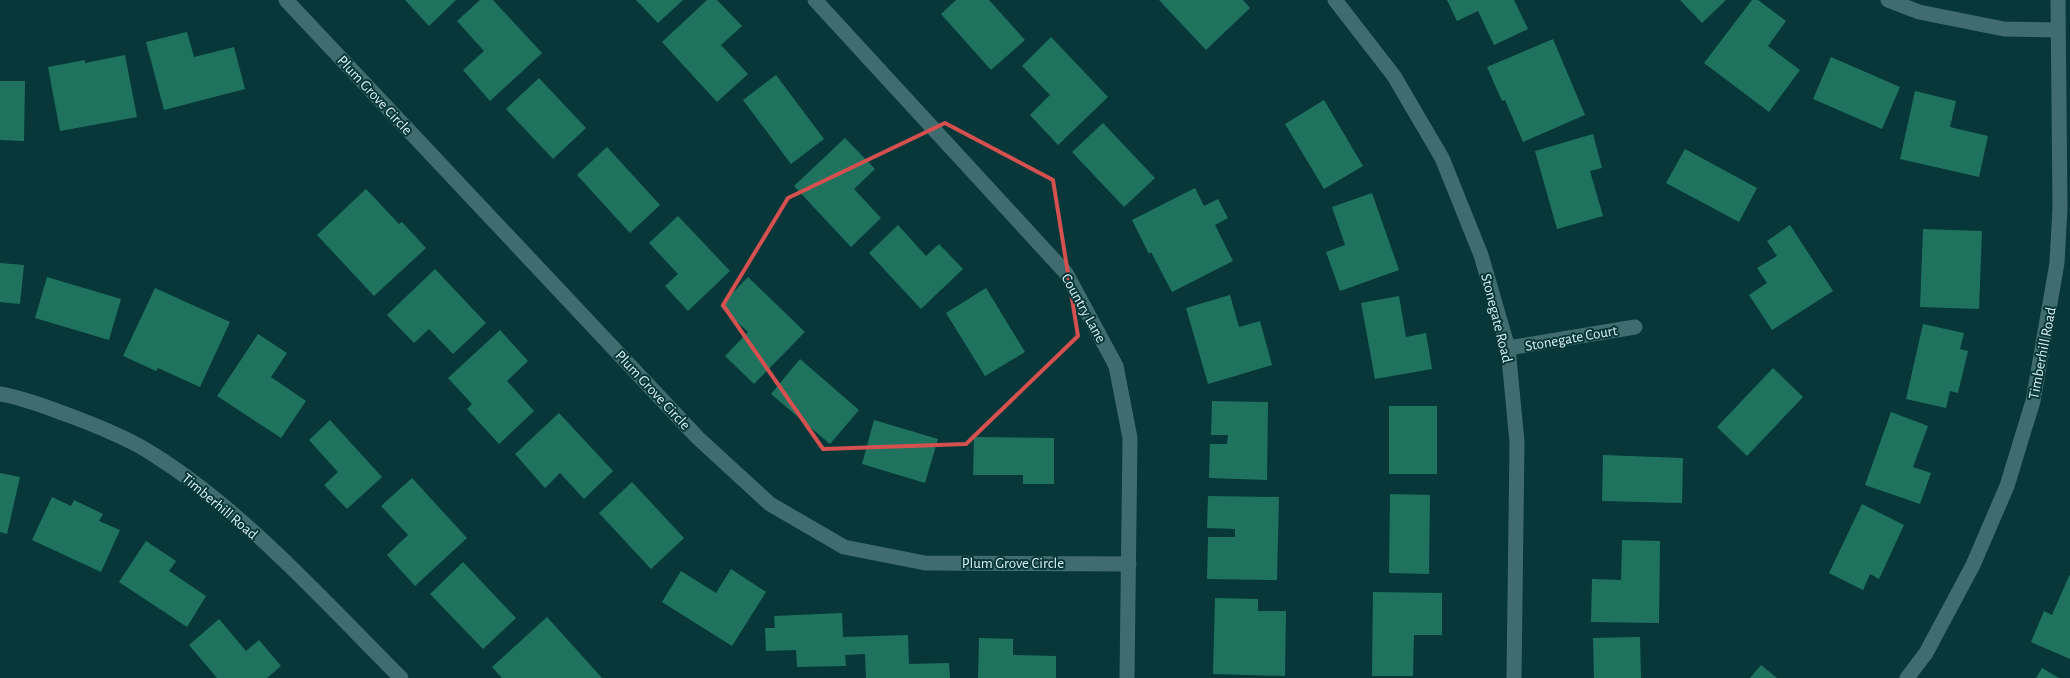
<svg xmlns="http://www.w3.org/2000/svg" width="2070" height="678" font-family="'Alegreya Sans',sans-serif">
	<rect width="100%" height="100%" fill="#073739"/>
	<g fill="#1f735e">
		<path d="M405 0H456L429 26Z"/>
		<path d="M480 0H493L542 53 490 101 463 70 484 51 457 21Z"/>
		<path d="M636 0H683L658 23Z"/>
		<path d="M707 0H717L742 26 721 45 748 74 717 102 662 42Z"/>
		<path d="M956 0H989L1025 40 991 70 941 14Z"/>
		<path d="M1159 0H1243L1250 8 1206 50Z"/>
		<path d="M1447 0H1514L1528 29 1494 45 1478 11 1457 21Z"/>
		<path d="M1680 0H1726L1702 23Z"/>
		<path d="M1752 0H1758L1786 21 1768 46 1800 70 1769 112 1704 63Z"/>
		<path d="M187 32 194 57 234 47 245 89 164 110 146 42Z"/>
		<path d="M1051 37 1108 97 1058 145 1030 115 1050 95 1022 66Z"/>
		<path d="M1553 39 1585 115 1523 142 1505 100 1502 101 1487 67Z"/>
		<path d="M125 55 137 117 60 131 48 67 85 60V63Z"/>
		<path d="M1831 57 1900 87 1882 129 1813 99Z"/>
		<path d="M776 75 824 139 791 164 743 100Z"/>
		<path d="M539 78 586 128 553 159 506 109Z"/>
		<path d="M0 81H25L24 141 0 140Z"/>
		<path d="M1915 91 1956 101 1950 127 1988 136 1979 177 1900 159Z"/>
		<path d="M1324 100 1363 166 1324 189 1285 124Z"/>
		<path d="M1103 123 1155 178 1124 207 1072 152Z"/>
		<path d="M1593 134 1602 168 1590 171 1603 216 1557 229 1535 151Z"/>
		<path d="M845 138 875 169 854 189 881 218 851 247 794 186Z"/>
		<path d="M607 147 660 205 630 233 577 175Z"/>
		<path d="M1685 149 1757 188 1739 222 1666 183Z"/>
		<path d="M1195 188 1204 206 1218 199 1228 218 1215 225 1233 261 1172 292 1151 252 1149 254 1132 220Z"/>
		<path d="M366 189 399 224 402 222 426 248 374 296 317 235Z"/>
		<path d="M1372 193 1399 270 1340 291 1326 252 1345 245 1332 207Z"/>
		<path d="M678 216 730 271 688 311 665 286 678 274 649 243Z"/>
		<path d="M898 225 926 256 939 244 963 269 921 309 869 253Z"/>
		<path d="M1790 225 1833 291 1772 330 1749 295 1767 283 1757 268 1777 256 1767 241Z"/>
		<path d="M1923 229 1982 231 1979 309 1920 307Z"/>
		<path d="M0 263 24 265 20 304 0 302Z"/>
		<path d="M435 269 486 323 453 354 429 329 414 343 387 315Z"/>
		<path d="M47 277 121 299 109 340 35 318Z"/>
		<path d="M748 277 805 332 754 384 725 356 748 332 720 306Z"/>
		<path d="M155 288 230 322 200 387 158 368 156 371 123 356Z"/>
		<path d="M986 288 1025 352 985 376 946 313Z"/>
		<path d="M1230 295 1239 327 1260 321 1272 365 1208 384 1186 308Z"/>
		<path d="M1399 296 1406 337 1426 333 1432 369 1375 379 1361 303Z"/>
		<path d="M1923 324 1964 333 1960 349 1968 351 1958 393 1950 391 1946 408 1906 399Z"/>
		<path d="M500 330 528 361 507 381 534 411 499 444 467 409 472 404 448 378Z"/>
		<path d="M258 334 287 353 271 377 306 401 281 438 217 396Z"/>
		<path d="M800 359 859 410 830 444 771 394Z"/>
		<path d="M1773 368 1803 397 1747 456 1717 427Z"/>
		<path d="M1212 401 1268 402 1267 480 1209 478 1210 444H1227L1228 435H1211Z"/>
		<rect x="1389" y="406" width="48" height="68"/>
		<path d="M1891 412 1928 426 1913 467 1931 473 1920 504 1865 485Z"/>
		<path d="M559 413 613 471 584 499 560 473 545 488 515 454Z"/>
		<path d="M330 420 382 477 347 509 324 485 338 472 309 440Z"/>
		<path d="M874 420 938 439 925 483 862 464Z"/>
		<path d="M974 437 1054 438V484H1023V475H973Z"/>
		<path d="M1603 455 1683 458 1682 503 1602 501Z"/>
		<path d="M0 473 20 477 7 534 0 532Z"/>
		<path d="M412 478 467 538 415 586 387 555 408 535 381 506Z"/>
		<path d="M632 482 684 538 651 569 599 513Z"/>
		<path d="M1390 494 1430 495 1429 574 1389 573Z"/>
		<path d="M1208 496 1279 497 1277 580 1207 579 1208 537H1235V529L1207 528Z"/>
		<path d="M52 497 71 506 74 500 103 514 99 521 120 530 101 572 32 540Z"/>
		<path d="M1862 504 1904 525 1879 579 1870 574 1863 590 1829 573Z"/>
		<path d="M1622 540 1660 541 1659 623 1591 622 1592 579 1621 580Z"/>
		<path d="M146 541 176 561 169 571 206 596 187 627 119 582Z"/>
		<path d="M463 562 516 618 483 649 430 594Z"/>
		<path d="M731 569 766 592 732 646 662 602 681 571 716 593Z"/>
		<path d="M2070 574V659L2031 642 2044 611 2052 615Z"/>
		<path d="M1373 592 1442 593V635H1414L1413 676H1372Z"/>
		<path d="M1215 598 1258 599V611H1286L1285 676 1213 674Z"/>
		<path d="M842 613 843 637 908 635 909 664 949 663 950 678H866L865 654 845 655 846 666 797 667 796 650 766 651 765 628H775L774 616Z"/>
		<path d="M547 617 602 678H502L492 667Z"/>
		<path d="M219 619 246 651 259 640 281 666 267 678H217L189 645Z"/>
		<path d="M1640 637 1641 678H1594L1593 638Z"/>
		<path d="M979 638 1013 639V655L1056 656V678H978Z"/>
		<path d="M1761 665 1777 678H1750Z"/>
		<path d="M2042 668 2059 678H2036Z"/>
	</g>
	<g fill="none" stroke-linecap="round" stroke-linejoin="round">
		<g stroke="#416c6f" stroke-width="15">
			<path d="M286 0 698 438 770 504 844 547 925 563 1129 564"/>
			<path d="M815 0 1066 273 1116 366 1130 438 1127 678"/>
			<path d="M1335 0 1394 76 1442 158 1481 255 1508 348 1517 442 1514 678"/>
			<path d="M1888 0 1919 12 2004 29 2057 30"/>
			<path d="M1508 348 1635 327"/>
			<path d="M0 394C24 398 46 407 68 415 94 425 128 438 151 453 243 510 324 601 401 678"/>
			<path d="M1907 678 1926 653 1973 565 2007 486 2033 401 2057 263 2060 208 2058 0"/>
		</g>
	</g>
	<path fill="none" stroke="#d65050" stroke-width="4" stroke-linejoin="round" d="M945 123 1053 180 1078 336 966 444 823 449 723 305 788 198Z"/>
	<g text-anchor="middle" stroke-width="4" stroke-linejoin="round" paint-order="stroke">
		<g font-size="15" fill="#d8eff0" stroke="#073739">
			<text transform="translate(375 95) rotate(47)" y="5">Plum Grove Circle</text>
			<text transform="translate(1084 308) rotate(61)" y="5">Country Lane</text>
			<text transform="translate(1497 318) rotate(76)" y="5">Stonegate Road</text>
			<text transform="translate(1571 338) rotate(-10)" y="5">Stonegate Court</text>
			<text transform="translate(2042 353) rotate(-79)" y="5">Timberhill Road</text>
			<text transform="translate(653 390) rotate(47)" y="5">Plum Grove Circle</text>
			<text transform="translate(220 506) rotate(40)" y="5">Timberhill Road</text>
			<text x="1013" y="568">Plum Grove Circle</text>
		</g>
	</g>
</svg>
